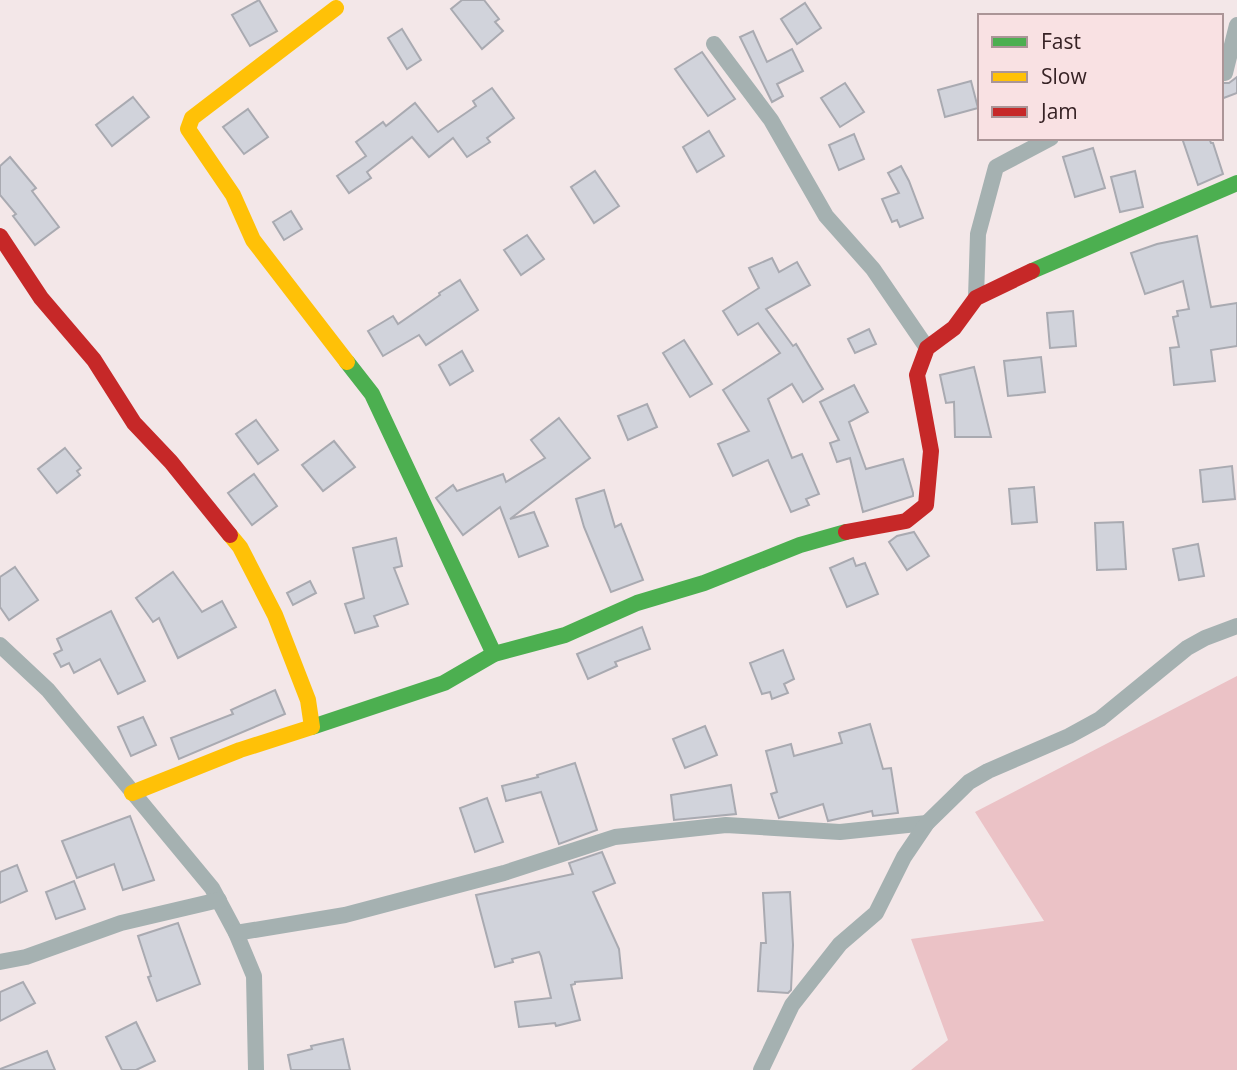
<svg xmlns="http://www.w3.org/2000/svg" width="1237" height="1070" font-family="'Open Sans',sans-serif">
	<rect width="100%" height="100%" fill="#f3e7e8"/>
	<path fill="#ebc2c6" d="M1237 676V1070H911L948 1040 911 939 1044 921 975 812Z"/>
	<g fill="#d1d3db" stroke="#a9aab1" stroke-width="2">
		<path d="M259 0 277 31 250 46 232 15Z"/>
		<path d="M462 0H484L499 19 495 22 503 31 482 49 451 9Z"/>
		<path d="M805 3 821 28 797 44 781 19Z"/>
		<path d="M402 29 421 60 407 69 388 38Z"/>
		<path d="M753 31 767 62 792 49 803 71 777 84 783 96 772 102 740 37Z"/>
		<path d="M702 52 735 99 708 116 675 69Z"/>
		<path d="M1237 77V93L1221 99V83H1229Z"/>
		<path d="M971 81 978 108 945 117 938 90Z"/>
		<path d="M845 83 864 112 840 127 821 98Z"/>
		<path d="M492 88 514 118 487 138 490 142 467 157 453 138 429 157 412 137 367 172 371 178 349 193 337 176 366 156 356 142 383 122 386 126 415 103 438 132 476 106 473 101Z"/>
		<path d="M133 97 149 117 112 146 96 125Z"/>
		<path d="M248 109 268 137 244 154 223 127Z"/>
		<path d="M709 131 724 156 697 172 683 147Z"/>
		<path d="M854 134 864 159 839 170 829 145Z"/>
		<path d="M1182 138H1209L1211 143H1213L1223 174 1198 185Z"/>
		<path d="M1093 148 1105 188 1075 197 1063 157Z"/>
		<path d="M10 157 36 188 32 191 59 227 35 245 13 216 16 214 0 195V166Z"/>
		<path d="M901 166 909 181 923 218 900 227 897 220 892 222 882 199 899 193 888 173Z"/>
		<path d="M595 171 619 206 594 223 571 187Z"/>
		<path d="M1135 171 1143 207 1120 212 1111 177Z"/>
		<path d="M291 211 302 229 284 240 273 222Z"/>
		<path d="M527 235 544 259 521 275 504 250Z"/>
		<path d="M1197 236 1211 307 1237 303V346L1211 350 1215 381 1174 385 1170 348 1179 347 1173 317 1178 316 1177 311 1189 309 1183 281 1145 294 1131 253 1157 244Z"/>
		<path d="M772 258 779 272 797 262 810 285 766 309 793 346 796 344 823 389 803 402 792 384 768 399 792 458 802 454 819 494 806 499 809 505 791 512 768 460 733 476 718 444 749 431 723 390 780 353 758 323 738 335 723 311 759 288 749 268Z"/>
		<path d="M460 280 478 310 426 345 419 335 383 356 368 331 393 316 398 324 440 295 439 293Z"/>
		<path d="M1073 311 1076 346 1050 348 1047 313Z"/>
		<path d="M869 329 876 344 855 353 848 339Z"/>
		<path d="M684 340 712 384 690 397 663 353Z"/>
		<path d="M462 351 473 371 450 385 439 365Z"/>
		<path d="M1041 357 1045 392 1008 396 1004 361Z"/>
		<path d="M974 367 991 437H955L954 402 946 403 940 375Z"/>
		<path d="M854 385 868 412 849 422 866 469 903 459 913 493V496L863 512 850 458 837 462 830 443 839 440 820 402Z"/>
		<path d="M647 404 657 427 628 440 618 416Z"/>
		<path d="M559 418 590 458 510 519 534 512 548 546 519 557 500 507 463 535 436 498 453 485 457 491 503 474 506 482 545 458 531 440Z"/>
		<path d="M256 420 278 450 258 464 236 434Z"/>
		<path d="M334 441 355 467 323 491 302 465Z"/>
		<path d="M65 448 81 468 77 471 80 475 57 493 38 469Z"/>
		<path d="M1232 466 1235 499 1203 502 1200 470Z"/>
		<path d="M254 474 277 506 252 525 228 493Z"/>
		<path d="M1034 487 1037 522 1012 524 1009 489Z"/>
		<path d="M604 490 615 527 621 524 643 580 611 592 584 527 576 499Z"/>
		<path d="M1123 522 1126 569 1097 570 1095 523Z"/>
		<path d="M914 532 929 556 907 570 889 542 897 536Z"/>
		<path d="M396 538 402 566 394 568 408 604 374 616 378 626 355 633 345 604 364 598 353 548Z"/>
		<path d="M1198 544 1204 576 1179 580 1173 549Z"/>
		<path d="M853 558 856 566 865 563 878 594 847 607 830 568Z"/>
		<path d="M15 567 38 600 9 620 0 607V577Z"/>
		<path d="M173 572 202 612 222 601 236 627 178 658 159 618 153 622 136 598Z"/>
		<path d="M310 581 316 593 293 605 287 593Z"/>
		<path d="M111 611 145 681 118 694 100 659 74 673 69 663 61 667 54 654 62 650 57 639Z"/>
		<path d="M642 627 650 649 615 662 617 666 588 679 577 654Z"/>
		<path d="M783 650 794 679 784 684 788 693 772 699 770 692 762 694 750 663Z"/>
		<path d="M275 690 285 714 179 759 171 738 233 714 231 710Z"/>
		<path d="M143 717 156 745 131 756 118 727Z"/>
		<path d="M870 724 883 769 891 768 898 813 873 816 872 811 828 821 823 804 779 818 771 794 777 792 766 751 791 744 794 756 842 743 839 733Z"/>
		<path d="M705 726 717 755 685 768 673 739Z"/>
		<path d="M575 763 597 830 559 844 541 792 506 801 502 786 538 777 537 775Z"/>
		<path d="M731 785 736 814 674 820 671 795Z"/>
		<path d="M487 798 503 842 475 852 460 808Z"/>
		<path d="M130 816 154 880 123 890 114 864 77 878 62 841Z"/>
		<path d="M602 852 615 883 593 892 619 949 622 978 575 982V984L571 985 580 1020 556 1026 555 1023 519 1027 515 1002 551 998 541 956 539 952 512 959 513 962 495 967 476 895 573 874 569 863Z"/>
		<path d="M17 865 27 891 0 903V872Z"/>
		<path d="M74 881 85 909 56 919 46 892Z"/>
		<path d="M790 892 793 945 791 990 788 993 758 991 761 943H766L763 893Z"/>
		<path d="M178 923 200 984 157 1001 148 977 151 976 138 936Z"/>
		<path d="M23 982 35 1003 0 1021V992Z"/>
		<path d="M136 1022 155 1061 136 1070H122L106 1037Z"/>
		<path d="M343 1039 350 1070H291L288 1055 312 1049 311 1046Z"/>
		<path d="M47 1051 55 1070H0V1069Z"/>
	</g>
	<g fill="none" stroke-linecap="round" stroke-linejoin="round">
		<g stroke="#a5b1b1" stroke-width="16">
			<path d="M714 44 771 120 826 216 873 269 927 348"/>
			<path d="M1225 73 1237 25"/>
			<path d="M976 298 978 234 996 167 1051 138"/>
			<path d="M0 645 48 690 212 888 236 933 254 976 256 1070"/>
			<path d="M236 933 345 915 504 873 615 837 726 825 840 832 927 823"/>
			<path d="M0 962 26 957 121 923 219 900"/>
			<path d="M761 1070 792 1005 840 944 876 913 904 857 927 823 969 782 988 771 1069 736 1100 719 1187 648 1205 638 1237 626"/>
		</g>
		<g stroke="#4caf50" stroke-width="16">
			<path d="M1032 271 1237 183"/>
			<path d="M347 362 372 394 494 654"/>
			<path d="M312 727 444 683 494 654 565 635 637 603 704 583 800 545 846 532"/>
		</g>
		<g stroke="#ffc107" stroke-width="16">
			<path d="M336 8 192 118 188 129 233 195 253 240 347 362"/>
			<path d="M132 793 240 750 312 727 308 700 275 615 240 547 230 535"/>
		</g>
		<g stroke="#c62828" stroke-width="16">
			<path d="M0 236 41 298 94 360 134 423 171 462 230 535"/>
			<path d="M846 532 906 521 926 505 931 451 917 375 927 348 954 328 976 298 1032 271"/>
		</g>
	</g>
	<rect x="978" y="14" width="245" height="126" fill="#f9e1e3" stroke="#ab9597" stroke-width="2"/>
	<rect x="992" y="37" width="35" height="10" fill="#4caf50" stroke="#ab9597" stroke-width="2"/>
	<text x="1041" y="49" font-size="21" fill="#372225">Fast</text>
	<rect x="992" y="72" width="35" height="10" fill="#ffc107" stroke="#ab9597" stroke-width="2"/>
	<text x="1041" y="84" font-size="21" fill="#372225">Slow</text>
	<rect x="992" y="107" width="35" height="10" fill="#c62828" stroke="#ab9597" stroke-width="2"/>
	<text x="1041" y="119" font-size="21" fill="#372225">Jam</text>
</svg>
